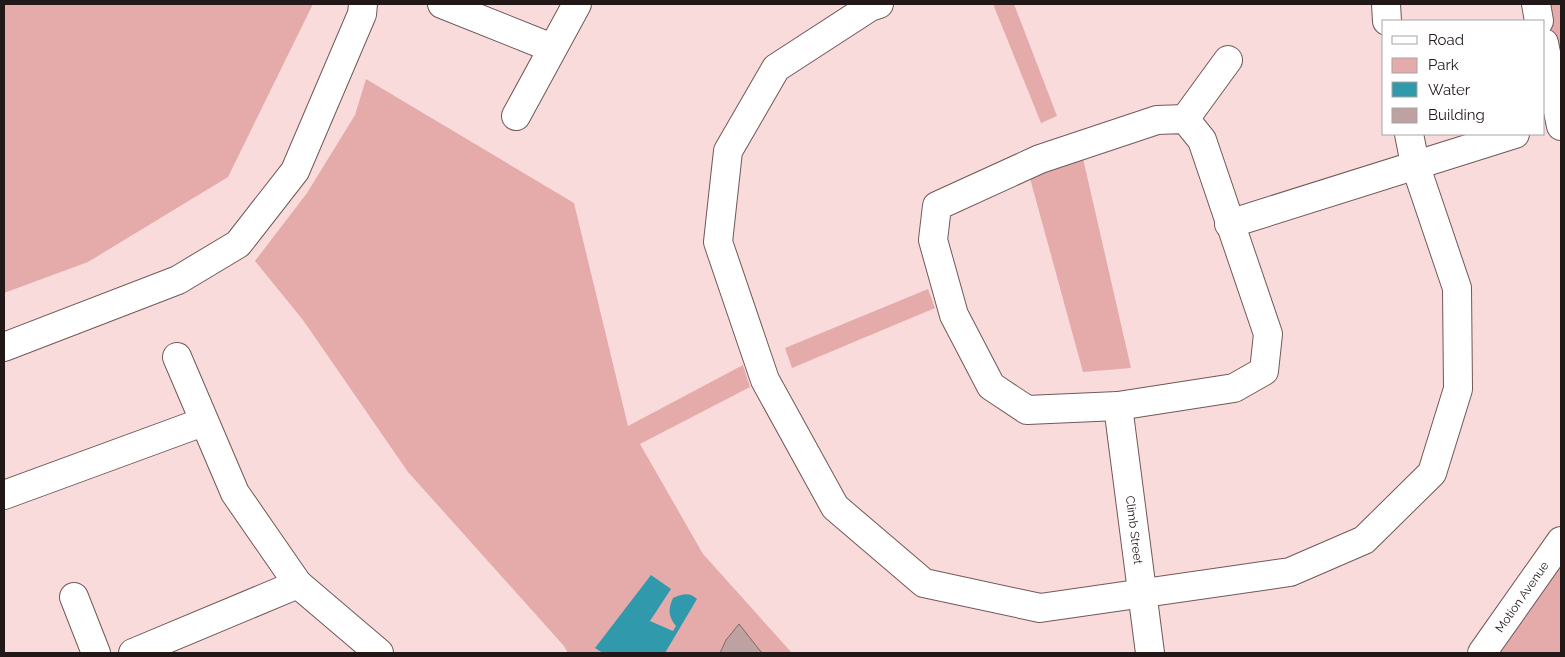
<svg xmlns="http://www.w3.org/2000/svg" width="1565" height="657" font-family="Raleway,sans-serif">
	<rect width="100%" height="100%" fill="#f9dbdb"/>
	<g fill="#e5abab">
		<path d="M4 4H313L228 177 88 262 4 293Z"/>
		<path d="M993 4H1014L1057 116 1041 123Z"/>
		<path d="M1542 4H1561V96Z"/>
		<path d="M366 79 574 203 628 426 743 365 750 387 640 444 703 554 792 653H568L564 646 408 472 303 320 255 261 307 193 355 115Z"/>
		<path d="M1082 154 1131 368 1083 372 1028 171Z"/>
		<path d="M928 289 935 308 792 368 785 348Z"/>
		<path d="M1561 537V653H1486Z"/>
	</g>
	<path fill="#309aac" d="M651 575 671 589 650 621 673 631 676 626C668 616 668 609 673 598 683 594 689 592 697 599L665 653H603L595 648Z"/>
	<path fill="#bea1a1" stroke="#826868" d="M739 624 754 643 762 653H720L726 640Z"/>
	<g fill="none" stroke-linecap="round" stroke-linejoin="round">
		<defs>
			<g id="minor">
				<path d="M442 4 552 48"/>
				<path d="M879 4 870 7 776 68 728 151 718 242 765 380 835 507 924 583 1040 608 1290 572 1364 540 1432 473 1458 389 1457 288 1415 164 1409 134"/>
				<path d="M1386 4 1387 21"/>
				<path d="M1536 4 1539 21"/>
				<path d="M1544 43 1561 126"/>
				<path d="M516 116 577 4"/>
				<path d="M1185 119 1202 140 1268 334 1264 371 1234 388 1118 406 1027 410 991 386 954 315 933 240 937 206 1040 159 1157 120Z"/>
				<path d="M1185 119 1228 60"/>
				<path d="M1229 224 1515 134"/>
				<path d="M4 347 178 280 238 244 295 171 362 14 363 4"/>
				<path d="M177 357 235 493 298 584 379 653"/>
				<path d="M1118 406 1150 653"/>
				<path d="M4 495 203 422"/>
				<path d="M74 597 96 653"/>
				<path d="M133 653 298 584"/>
				<path d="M1482 653 1561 541"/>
			</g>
		</defs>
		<use href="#minor" stroke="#725858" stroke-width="30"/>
		<use href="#minor" stroke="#fff" stroke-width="28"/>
	</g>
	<g text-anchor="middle" stroke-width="5" stroke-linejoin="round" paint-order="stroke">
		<g font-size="12" fill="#221818" stroke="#fff">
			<text transform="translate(1134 530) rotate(83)" y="4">Climb Street</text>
			<text transform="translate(1522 597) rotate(-55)" y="4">Motion Avenue</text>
		</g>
	</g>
	<rect width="1565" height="657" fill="none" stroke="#221818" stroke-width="10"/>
	<rect x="1382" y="20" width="162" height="115" fill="#ffffff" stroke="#a7a3a3"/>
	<rect x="1392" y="36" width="25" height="8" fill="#ffffff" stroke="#a7a3a3"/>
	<text x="1428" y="45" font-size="15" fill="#221818">Road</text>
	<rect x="1392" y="58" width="25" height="15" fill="#e5abab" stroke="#a7a3a3"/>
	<text x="1428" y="70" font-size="15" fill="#221818">Park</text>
	<rect x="1392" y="82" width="25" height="15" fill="#309aac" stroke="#a7a3a3"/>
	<text x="1428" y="95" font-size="15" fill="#221818">Water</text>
	<rect x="1392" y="108" width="25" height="15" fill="#bea1a1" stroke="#a7a3a3"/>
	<text x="1428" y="120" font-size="15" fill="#221818">Building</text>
</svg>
